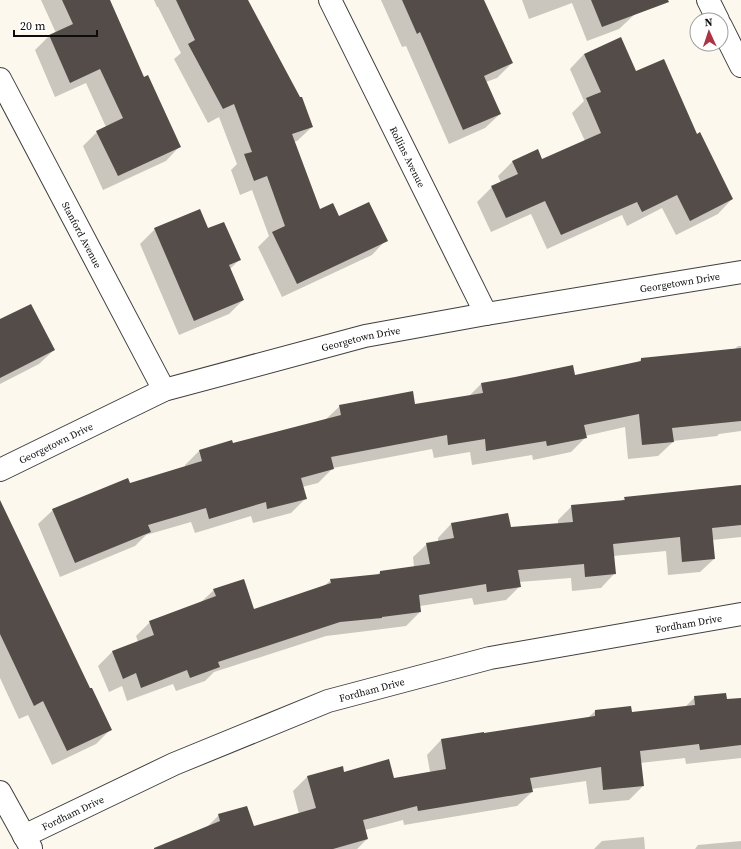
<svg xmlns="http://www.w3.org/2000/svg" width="741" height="849" font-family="'Source Serif 4',serif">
	<rect width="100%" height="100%" fill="#fdf8ed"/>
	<g fill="#0003">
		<path d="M41 0H109L143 78 180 146 166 161 103 190 83 146 97 132 106 127 86 83 55 97 35 50 49 36 56 33Z"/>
		<path d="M154 0H222L312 127 297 141 293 142 319 211 339 217 386 240 372 255 282 297 258 247 269 236 252 190 240 195 231 170 237 164 219 117 208 123 174 59 181 53 158 7H157Z"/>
		<path d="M381 0H465L512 63 497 78 486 82 500 114 485 128 449 144 406 46 402 47Z"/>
		<path d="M522 0H628L634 15 619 29 587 41 572 3 529 19Z"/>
		<path d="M584 54 636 73 697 135 732 199 718 214 676 235 662 208 627 226 622 215 547 249 531 214 491 232 477 202 492 187 501 183 498 176 512 162 542 160 585 141 572 113 584 101 570 69Z"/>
		<path d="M155 229 208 230 239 260 230 269 243 300 229 314 179 335 140 244Z"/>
		<path d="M0 320 54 350 39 364 0 384Z"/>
		<path d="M738 346H741V431L719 434 717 436 673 441V442L658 456 628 459 625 427 585 436 586 437 571 452 533 460 532 455 472 465 470 452 434 458 432 449 333 468 318 483 302 487 305 499 291 513 253 523 251 516 195 533 191 522 146 535 135 546 60 577 38 524 53 510 129 484 185 467V465L199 451 232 444 325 420 340 406 415 405 469 396 481 384 574 376 638 363 641 359 735 349Z"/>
		<path d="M741 485V537L712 540 714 559 700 572 668 575 666 551 613 556 614 574 601 588 572 591 571 578 519 582 520 586 506 600 474 605 472 598 420 606V612L406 626 367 631 326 636 214 672 205 681 176 691 173 684 127 701 122 686 109 692 98 666 112 652 138 642 136 636 150 622 200 603 214 590 253 610 323 587 331 580 377 575 380 572 414 567 413 557 427 544 438 542V538L451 524 510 528 558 524V520L572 506 621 502 625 498Z"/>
		<path d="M0 526 90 690 110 730 96 744 52 765 28 715 19 719 0 678Z"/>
		<path d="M695 697 726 701 741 699V758L686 764 685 758 640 763 643 786 629 800 589 804 586 781 531 789 532 792 517 806 404 825 403 820 365 830 367 839 357 849H154L206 828 219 815 253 827 299 814 293 791 307 777 344 773 394 779 430 772 427 755 441 740 483 733V735L588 718 595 711 631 713 684 708Z"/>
		<path d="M644 837 645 849H594L602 841Z"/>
		<path d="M741 841V849H695L698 845Z"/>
	</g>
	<g fill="#534c49">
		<path d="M62 0H110L144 77 148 75 181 147 118 176 96 131 123 118 100 69 70 83 49 35 73 24Z"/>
		<path d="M176 0H248L300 97H302L313 127 292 134 320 209 333 203 339 216 369 202 388 241 297 284 272 232 285 226 267 176 254 181 244 154 252 152 234 104 223 109 188 44 195 40Z"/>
		<path d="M402 0H484L513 63 484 76 501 114 463 130 420 32 417 34Z"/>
		<path d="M591 0H668L669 2 602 27Z"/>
		<path d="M621 37 636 71 664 59 697 134 700 132 733 199 690 221 677 195 642 212 637 202 561 235 545 201 506 218 491 186 518 174 512 161 538 149 542 159 601 133 586 98 601 92 584 54Z"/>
		<path d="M200 209 208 228 224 222 241 260 229 265 244 300 194 321 154 228Z"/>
		<path d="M31 304 55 350 0 378V319Z"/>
		<path d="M741 348V421L672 428 674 442 642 445 639 414 584 425 587 438 547 446 546 441 486 451 485 439 448 445 447 435 331 457 334 469 301 478 307 499 267 509 266 502 209 519 206 508 148 525 151 532 75 563 52 509 128 478 130 483 202 461 199 450 232 440 233 443 341 415 339 405 413 391 415 404 483 393 481 383 515 377 573 365 575 375 641 361V358Z"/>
		<path d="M741 485V525L712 528 715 559 682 562 680 537 613 544 616 574 585 577 584 564 518 570 521 587 487 592 486 584 419 595 421 612 382 617V618L340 622 218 662 220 667 190 678 187 670 141 688 136 673 123 679 112 651 154 635 149 621 216 596 213 589 244 579 254 609 331 583 330 579 380 574V571L430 564 426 543 454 538 451 523 508 513 511 527 573 522 571 505 625 500 624 497Z"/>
		<path d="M0 500 90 688H92L112 730 67 751 43 701 34 706 0 634Z"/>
		<path d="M726 693 727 699 741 698V745L700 750 699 744 640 751 644 786 603 790 601 767 530 778 533 792 418 811 417 806 363 820 368 839 333 849H154V848L220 821 218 814 247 806 254 826 316 808 307 776 343 766 344 772 389 759 394 778 446 769 441 739 484 732V733L595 716V710L631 706 632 712 695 705 694 696Z"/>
	</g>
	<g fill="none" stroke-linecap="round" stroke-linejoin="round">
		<defs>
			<g id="minor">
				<path id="s1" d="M330 0 486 314"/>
				<path d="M708 0 718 20"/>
				<path d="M721 26 741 66"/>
				<path id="s2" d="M0 79 164 390"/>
				<path id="s3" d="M0 470 164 390 365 336 486 314 741 272"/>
				<path d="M0 792 31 848"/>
				<path id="s4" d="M24 836 174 764 328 701 490 658 741 614"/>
			</g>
		</defs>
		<use href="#minor" stroke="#3f3f3f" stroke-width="24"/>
		<use href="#minor" stroke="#fff" stroke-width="22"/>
	</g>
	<g text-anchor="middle" stroke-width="4" stroke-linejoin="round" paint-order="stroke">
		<g font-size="10" fill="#0c0c0c" stroke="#fff">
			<text dy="4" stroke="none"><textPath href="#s1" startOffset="175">Rollins Avenue</textPath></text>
			<text dy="4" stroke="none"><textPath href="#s2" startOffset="176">Stanford Avenue</textPath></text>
			<text dy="4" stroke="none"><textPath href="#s3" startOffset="710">Georgetown Drive</textPath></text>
			<text dy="4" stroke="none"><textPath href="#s3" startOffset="386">Georgetown Drive</textPath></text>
			<text dy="4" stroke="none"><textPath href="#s3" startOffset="62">Georgetown Drive</textPath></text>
			<text dy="4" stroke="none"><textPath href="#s4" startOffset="702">Fordham Drive</textPath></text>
			<text dy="4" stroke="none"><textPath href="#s4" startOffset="378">Fordham Drive</textPath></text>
			<text dy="4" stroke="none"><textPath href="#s4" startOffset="54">Fordham Drive</textPath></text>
		</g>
	</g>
	<g transform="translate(709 32) rotate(357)"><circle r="19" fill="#ffffff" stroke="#9e9e9e"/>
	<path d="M0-3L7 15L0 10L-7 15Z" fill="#aa3545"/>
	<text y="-6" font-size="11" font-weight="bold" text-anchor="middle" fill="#0c0c0c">N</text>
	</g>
	<path d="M14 30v6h83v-6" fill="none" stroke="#0c0c0c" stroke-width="2"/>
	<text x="20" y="30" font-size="12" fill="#0c0c0c" stroke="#ffffff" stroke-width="3" paint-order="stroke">20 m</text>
</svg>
